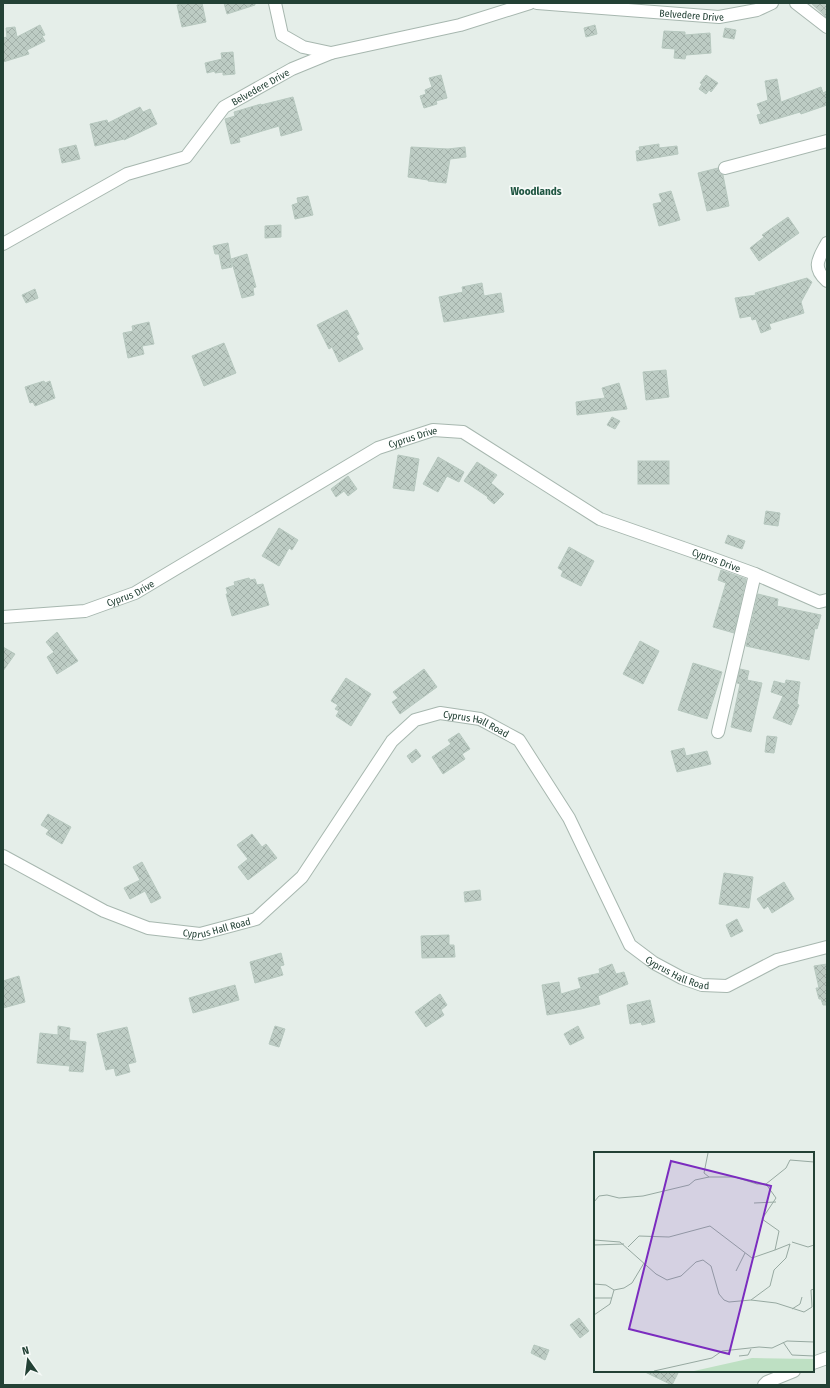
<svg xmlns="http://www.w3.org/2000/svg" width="830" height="1388" font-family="'Fira Sans Condensed',sans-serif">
	<defs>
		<pattern id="building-cross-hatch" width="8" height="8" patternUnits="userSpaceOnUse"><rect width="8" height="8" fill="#bdccc4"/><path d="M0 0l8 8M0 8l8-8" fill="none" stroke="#a2b0a9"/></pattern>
	</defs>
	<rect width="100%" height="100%" fill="#e5eee9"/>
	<g fill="url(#building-cross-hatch)" stroke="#b7c8bf">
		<path d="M188 3H202L206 22 182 27 177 5Z"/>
		<path d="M224 3H255V5L227 14Z"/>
		<path d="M811 3H827V18L823 14Z"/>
		<path d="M40 25 45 35 42 36 45 41 27 50 29 54 3 62V38L7 37 6 28 15 27 17 37Z"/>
		<path d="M595 25 597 34 586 37 584 28Z"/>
		<path d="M725 28 736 30 734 39 723 37Z"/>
		<path d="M664 31 685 32V35L710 33 711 53 686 55 685 59 674 58 675 49 662 48Z"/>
		<path d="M233 52 235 74 223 75V72L215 73V71L207 73 205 63 222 59 221 53Z"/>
		<path d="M441 75 447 98 436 101 437 104 424 108 420 96 426 94 425 90 432 87 429 78Z"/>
		<path d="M706 75 718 83 711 92 709 90 706 94 699 89 702 84 700 83Z"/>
		<path d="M777 79 781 102 821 87 823 93 827 91V105L801 114 800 112 760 124 757 115 761 114 757 104 768 100 765 81Z"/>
		<path d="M293 97 302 130 281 136 279 126 239 138 240 142 231 144 225 119 235 116 234 112 261 104V105Z"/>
		<path d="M140 107 143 112 150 109 157 124 124 140V139L95 146 90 124 107 120 108 123Z"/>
		<path d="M659 144V148L677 146 678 154 637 161 636 151 640 150 639 147Z"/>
		<path d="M76 145 80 159 62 163 59 149Z"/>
		<path d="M411 147 448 149 465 147 466 157 450 159 446 183 428 181V180L408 177Z"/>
		<path d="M718 168 719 173 723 175 729 206 707 211 698 173Z"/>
		<path d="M671 191 680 220 659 226 653 204 662 202 659 194Z"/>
		<path d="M308 196 313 215 295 219 292 205 298 203 297 198Z"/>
		<path d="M788 217 799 233 759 261 750 248 764 237 762 235Z"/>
		<path d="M281 225V237L265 238V226Z"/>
		<path d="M228 243 232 267 222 269 219 254H215L213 246Z"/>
		<path d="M247 254 256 287 253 288 254 295 242 298 231 259Z"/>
		<path d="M807 278 812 282 801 302 804 313 769 324 771 329 761 333 756 319 752 320 751 316 740 318 735 298 756 295 755 293Z"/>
		<path d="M482 283 484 296 501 293 504 312 444 322 439 297 463 292 462 287Z"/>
		<path d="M35 289 38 298 26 303 22 295Z"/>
		<path d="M347 310 359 334 356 336 363 349 339 362 332 347 329 349 317 325Z"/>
		<path d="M149 322 154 344 142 346 144 354 128 358 123 333 133 331 132 326Z"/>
		<path d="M224 343 236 373 204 386 192 356Z"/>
		<path d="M666 370 669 397 646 400 643 372Z"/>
		<path d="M44 381 45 383 50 381 55 398 35 406 33 402 30 403 25 387Z"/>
		<path d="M619 383 627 409 577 415 576 402 605 398 602 388Z"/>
		<path d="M612 417 620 421 615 429 607 425Z"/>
		<path d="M398 455 419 459 414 491 393 488Z"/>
		<path d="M438 457 464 472 459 482 447 476 438 492 423 484Z"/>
		<rect x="638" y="461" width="31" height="23"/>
		<path d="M477 462 497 475 491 483 504 494 494 504 487 498 488 497 464 481Z"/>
		<path d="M348 476 357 489 348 496 344 491 336 497 331 489Z"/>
		<path d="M766 511 780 513 778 526 764 524Z"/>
		<path d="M279 528 298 540 292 550 289 548 279 566 262 556Z"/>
		<path d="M728 535 745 541 742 549 725 543Z"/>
		<path d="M569 547 594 561 581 586 561 576 563 571 558 568Z"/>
		<path d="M721 570 746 579 734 633 713 627 726 583 718 580Z"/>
		<path d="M249 578 250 580 255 579 257 585 263 584 269 605 232 616 226 594H228L226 588 235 585 234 582Z"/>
		<path d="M758 594 778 599 777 606 821 615 817 629 815 628 809 660 746 646Z"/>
		<path d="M57 632 78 661 57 674 47 657 54 652 46 642Z"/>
		<path d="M640 641 659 651 643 684 623 674Z"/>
		<path d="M3 647 15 654 3 671Z"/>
		<path d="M693 663 722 672 707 719 678 710Z"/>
		<path d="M424 669 437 687 400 714 392 702 398 698 393 692Z"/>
		<path d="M740 669 749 671 747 680 762 683 751 732 731 727 740 684 737 683Z"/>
		<path d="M346 678 371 694 351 726 336 716 339 711 335 709 338 705 331 701Z"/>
		<path d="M786 680 800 682 797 704 799 705 791 725 773 718 783 696 771 692 774 681 785 684Z"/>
		<path d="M459 733 470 749 462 754 465 759 443 774 432 757 451 744 448 740Z"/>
		<path d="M767 736 777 737 774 753 765 752Z"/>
		<path d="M684 748 686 756 707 751 711 764 677 772 671 751Z"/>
		<path d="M416 749 421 756 412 763 407 756Z"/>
		<path d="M48 814 71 827 62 844 46 834 49 830 41 825Z"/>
		<path d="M252 834 262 847 266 844 277 858 248 880 238 867 248 859 237 845Z"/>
		<path d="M142 862 161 898 151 903 145 891 130 899 124 888 140 880 133 867Z"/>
		<path d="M724 873 753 877 749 908 719 904Z"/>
		<path d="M784 882 794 899 772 913 768 906 764 909 757 899Z"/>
		<path d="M480 890 481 900 465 902 464 892Z"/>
		<path d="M737 919 743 931 731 937 726 925Z"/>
		<path d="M449 935V945H454L455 957 422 958 421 936Z"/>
		<path d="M281 953 284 965 280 966 283 975 255 983 250 962Z"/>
		<path d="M612 964 616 974 624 972 628 984 598 996 600 1004 581 1009 547 1015 542 985 559 982 561 994 581 988 578 978 600 973 599 969Z"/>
		<path d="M827 964V1005H823L821 999H819L816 988H819L814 966Z"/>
		<path d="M19 976 25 1002 3 1008V981Z"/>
		<path d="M235 985 239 1000 193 1013 189 998Z"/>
		<path d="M440 994 447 1005 441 1010 444 1015 426 1027 415 1012Z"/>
		<path d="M650 1000 655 1022 642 1025 641 1022 630 1024 627 1005Z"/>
		<path d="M58 1026 70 1028 69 1040 86 1042 83 1072 69 1071 70 1066 37 1063 40 1033 58 1035Z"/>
		<path d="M275 1026 285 1029 279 1047 269 1044Z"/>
		<path d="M578 1026 584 1038 570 1045 564 1034Z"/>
		<path d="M127 1027 136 1062 128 1064 130 1072 116 1076 114 1068 106 1070 97 1034Z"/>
		<path d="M579 1318 589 1331 580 1338 570 1325Z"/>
		<path d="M534 1345 549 1350 545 1360 531 1353Z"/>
		<path d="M643 1371H679L672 1385Z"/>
	</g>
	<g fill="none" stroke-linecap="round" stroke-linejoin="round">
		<defs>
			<g id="minor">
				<path d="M275 3 282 35 303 47 331 53"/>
				<path id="s1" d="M537 3 719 17 757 10 772 3"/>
				<path d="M796 3 827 27"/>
				<path d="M725 168 827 141"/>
				<path d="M827 243C819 258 811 267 827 281"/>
				<path id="s2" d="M3 244 127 174 186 157 224 107 292 69 331 53 460 25 530 3"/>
				<path id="s3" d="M3 617 85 611 135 593 378 448 433 430 463 432 600 519 703 555 755 574 819 602 827 600"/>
				<path d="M718 732 755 574"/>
				<path id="s4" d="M3 856 104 911 148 928 200 934 256 919 302 877 392 741 415 720 440 713 480 719 519 740 569 818 630 945 654 963 682 978 702 985 727 986 777 960 827 947"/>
				<path d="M813 1363 827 1358"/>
				<path d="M764 1385 767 1382 794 1371"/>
			</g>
		</defs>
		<use href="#minor" stroke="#a7b7af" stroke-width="14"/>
		<use href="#minor" stroke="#fff" stroke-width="12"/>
	</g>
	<g text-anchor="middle" stroke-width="3.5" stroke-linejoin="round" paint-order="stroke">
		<g font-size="10" fill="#234135" stroke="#f6faf8">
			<text dy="4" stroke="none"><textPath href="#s1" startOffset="155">Belvedere Drive</textPath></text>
			<text dy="4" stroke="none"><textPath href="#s2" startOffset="308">Belvedere Drive</textPath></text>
			<text dy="4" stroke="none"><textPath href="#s3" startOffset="455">Cyprus Drive</textPath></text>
			<text dy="4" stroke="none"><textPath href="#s3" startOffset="792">Cyprus Drive</textPath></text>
			<text dy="4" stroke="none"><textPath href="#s3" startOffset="131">Cyprus Drive</textPath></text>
			<text dy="4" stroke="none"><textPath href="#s4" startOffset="593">Cyprus Hall Road</textPath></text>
			<text dy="4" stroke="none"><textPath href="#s4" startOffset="232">Cyprus Hall Road</textPath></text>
			<text dy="4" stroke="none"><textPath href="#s4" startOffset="929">Cyprus Hall Road</textPath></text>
		</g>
		<g font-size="11" font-weight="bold" fill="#1e5440" stroke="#f6faf8">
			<text x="536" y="195">Woodlands</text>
		</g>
	</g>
	<g transform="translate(594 1152)">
		<rect width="220" height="220" fill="#e5eee9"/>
		<path d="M158 206 220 207V219H100Z" fill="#bee0c3"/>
		<path fill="none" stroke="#97a9a1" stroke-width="1" d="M114 1 110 21 115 25M172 32 182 46 168 67 185 79 181 98 196 92 192 106 180 118 176 134 157 148 182 151 210 160 218 155 217 138 220 137M172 32 192 16 196 8 220 10M0 50 5 44 13 43 25 46 49 44 95 33 101 28 115 25H141L163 32H172M160 51 182 50M0 88 26 90 62 122 73 128 87 124 102 110 109 108 117 114 125 142 130 148 135 150 157 148M198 90 214 95 220 93M0 93 30 92M34 95 45 84 75 85 116 74 158 106 181 98M142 119 151 101M0 132 12 133 20 138 30 136 38 131 50 111M0 146H18M198 157 206 152 208 145M0 163 16 152 20 138M189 190 198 203 220 204M145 204 154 203 157 197M60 219 118 206 128 199 165 195 178 196 193 189 220 190"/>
		<path fill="#7b2cbf" fill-opacity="0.15" stroke="#7b2cbf" stroke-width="2" d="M77 9 177 34 135 202 35 177Z"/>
		<rect width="220" height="220" fill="none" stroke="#234135" stroke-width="2"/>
	</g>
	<rect width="830" height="1388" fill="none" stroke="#234135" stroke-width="8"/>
	<g transform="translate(28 1360) rotate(346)" stroke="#f6faf8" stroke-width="3" paint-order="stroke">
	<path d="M0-3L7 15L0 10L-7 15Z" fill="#234135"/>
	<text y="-6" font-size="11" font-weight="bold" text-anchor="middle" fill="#234135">N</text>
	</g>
</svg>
